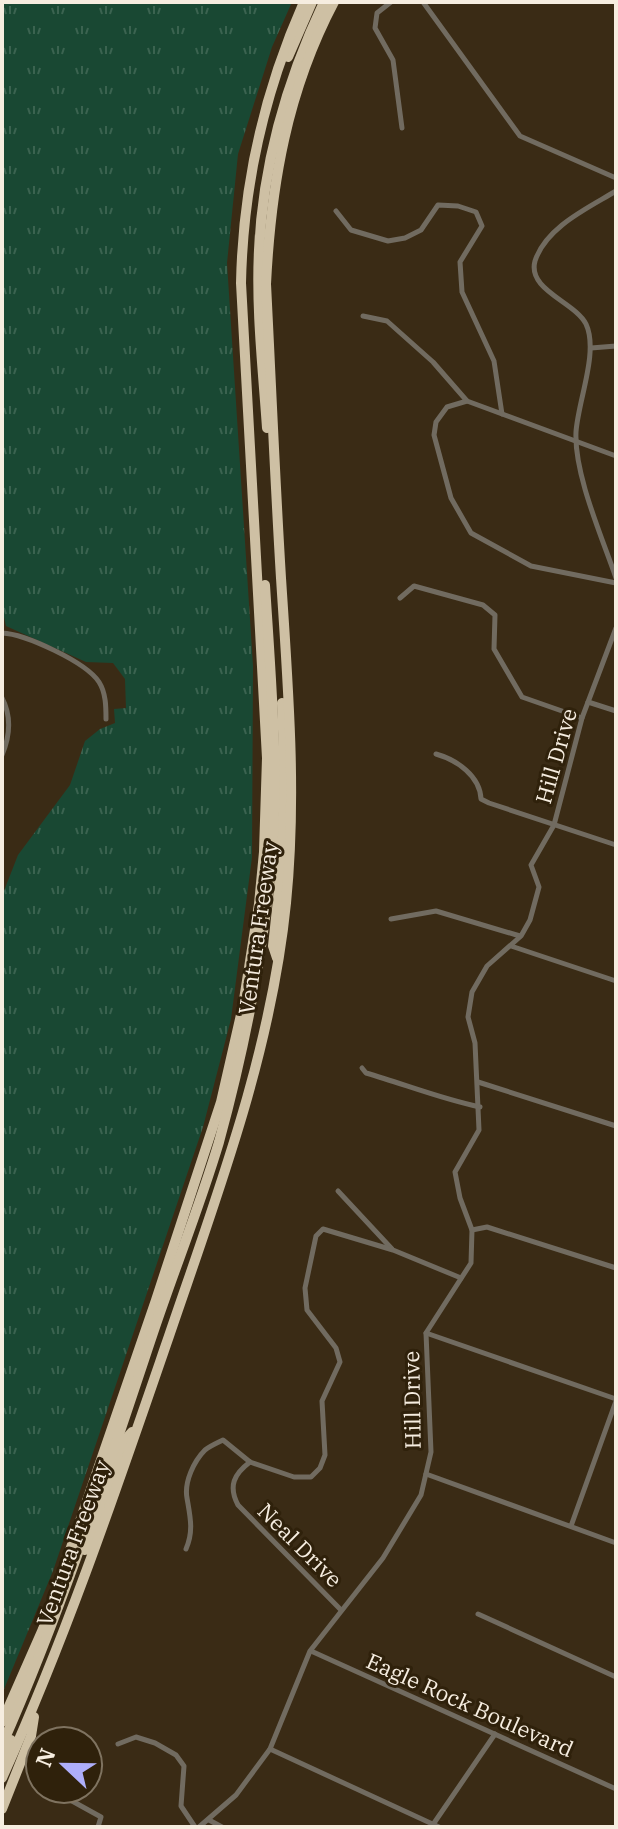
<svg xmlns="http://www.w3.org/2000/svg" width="618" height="1829" font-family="'IBM Plex Serif',serif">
	<defs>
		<pattern id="grass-tufts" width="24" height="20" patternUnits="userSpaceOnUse" patternTransform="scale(2)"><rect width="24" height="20" fill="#194833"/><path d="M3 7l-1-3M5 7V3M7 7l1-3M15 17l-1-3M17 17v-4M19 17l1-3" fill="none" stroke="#3b6350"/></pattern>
	</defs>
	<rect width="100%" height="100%" fill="#3a2b15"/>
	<path fill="url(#grass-tufts)" d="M2 2H292L272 47 238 154 227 263 253 666 252 857 231 1019 203 1127 53 1571 2 1694V896L18 855 70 785 85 741 100 729 115 723 114 709 126 708 125 679 113 663 86 662 6 626 2 608Z"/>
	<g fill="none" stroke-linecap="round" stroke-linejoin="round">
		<g stroke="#716b60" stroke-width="5">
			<path d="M391 2 377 13 375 28 393 60 402 128"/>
			<path d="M423 2 520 136 616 178"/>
			<path d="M616 191C588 208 546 227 535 261 527 290 575 302 586 324 599 352 578 401 576 432 574 474 602 537 616 578"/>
			<path d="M336 211 351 230 388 241 405 238 421 230 438 205 458 206 476 212 482 226 460 262 462 292 494 361 502 414"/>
			<path d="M363 316 387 321 433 362 467 401 616 456"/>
			<path d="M591 348 616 346"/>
			<path d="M467 401 447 407 436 422 434 435 451 498 471 533 531 566 616 583"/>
			<path d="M400 598 414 586 483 605 495 615 494 649 522 697 582 718"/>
			<path d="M2 633C25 634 86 662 99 682 106 693 106 707 106 719"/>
			<path d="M2 698C12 717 10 736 2 755"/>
			<path d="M588 702 616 711"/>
			<path d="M436 754C457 760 480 776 481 799L489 803 616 845"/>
			<path d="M391 919 436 911 520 936"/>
			<path d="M511 946 616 981"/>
			<path d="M362 1068 366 1073C404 1084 441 1099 480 1107"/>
			<path d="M478 1082 616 1126"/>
			<path d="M338 1191 392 1249"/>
			<path d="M472 1230 487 1227 616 1268"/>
			<path d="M426 1333 616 1399"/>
			<path d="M250 1462C234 1474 228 1486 238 1505L341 1610"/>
			<path d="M426 1474 616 1543"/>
			<path d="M571 1526 616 1401"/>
			<path d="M186 1549C194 1531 190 1516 187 1498 184 1482 194 1461 205 1450 210 1446 217 1443 223 1440L250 1462 294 1477H311L320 1468 325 1455 322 1401 340 1362 336 1348 307 1310 305 1288 316 1236 323 1229 393 1250 461 1278"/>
			<path d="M478 1614 616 1677"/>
			<path d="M311 1651 616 1789"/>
			<path d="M118 1744 136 1737 155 1743 176 1755 184 1766 181 1806 195 1827"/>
			<path d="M270 1749 439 1827"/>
			<path d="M63 1796 101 1817 98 1827"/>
			<path d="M209 1820 222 1827"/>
			<path d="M432 1826 495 1734"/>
			<path d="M199 1827 236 1795 270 1749 310 1651 383 1558 421 1495 431 1452 426 1333 471 1263 472 1230 460 1198 455 1172 479 1130 475 1043 468 1017 472 992 487 966 521 936 530 920 539 887 531 865 554 825 582 718 616 628"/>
		</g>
		<g stroke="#cec0a4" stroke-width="10">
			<path d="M288 57 312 2"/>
			<path d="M267 428C263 369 256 309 259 250 263 163 287 80 324 2"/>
			<path d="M277 958 273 946C283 865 286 784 282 703"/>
			<path d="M85 1550 124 1441 132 1432"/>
			<path d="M2 1722 43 1629 156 1300 221 1102 243 1006 259 904 264 852 267 758 241 283C243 185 264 92 304 2"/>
			<path d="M2 1745C60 1614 105 1477 150 1342 172 1275 199 1209 219 1142 243 1054 261 966 270 875 280 779 271 681 265 585"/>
			<path d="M2 1759 11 1740"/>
			<path d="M2 1778C67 1635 118 1484 169 1336 217 1195 271 1053 286 903 297 794 288 687 281 578 275 480 271 382 266 284 271 184 287 91 334 2"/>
			<path d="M2 1809 31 1736 34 1717"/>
		</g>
	</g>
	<g text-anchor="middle" stroke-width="6" stroke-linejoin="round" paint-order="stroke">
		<g font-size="22" fill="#f6ede0" stroke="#2f210b">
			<text transform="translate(556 756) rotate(-74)" y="8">Hill Drive</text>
			<text transform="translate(258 928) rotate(-82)" y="8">Ventura Freeway</text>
			<text transform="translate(412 1400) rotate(-91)" y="8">Hill Drive</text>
			<text transform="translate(73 1543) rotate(-70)" y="8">Ventura Freeway</text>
			<text transform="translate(300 1545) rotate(45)" y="8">Neal Drive</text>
			<text transform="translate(470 1705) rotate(24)" y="8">Eagle Rock Boulevard</text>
		</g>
	</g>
	<rect width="618" height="1829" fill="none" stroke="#f6ede0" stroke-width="8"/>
	<g transform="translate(64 1765) rotate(292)"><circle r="38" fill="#2f210b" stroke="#7f7360" stroke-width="2"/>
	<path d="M0-6L14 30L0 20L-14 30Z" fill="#aeaefa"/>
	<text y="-12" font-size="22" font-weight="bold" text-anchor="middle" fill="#f6ede0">N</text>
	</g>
</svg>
